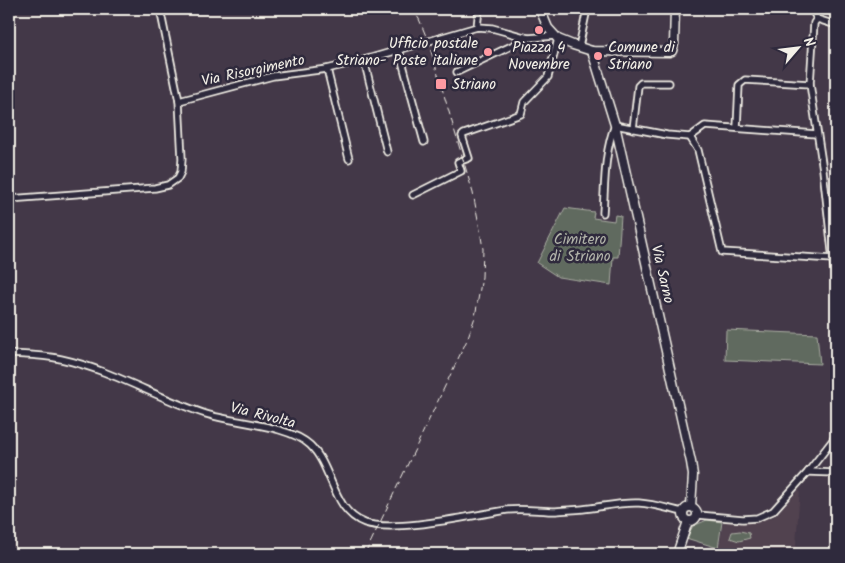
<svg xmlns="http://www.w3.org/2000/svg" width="845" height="563" font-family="Kalam,sans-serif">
	<rect width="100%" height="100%" fill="#433848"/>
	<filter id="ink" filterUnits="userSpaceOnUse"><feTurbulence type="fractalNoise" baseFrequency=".02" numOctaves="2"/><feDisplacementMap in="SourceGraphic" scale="10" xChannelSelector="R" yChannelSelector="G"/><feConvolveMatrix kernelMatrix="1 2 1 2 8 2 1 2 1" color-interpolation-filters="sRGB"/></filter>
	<g filter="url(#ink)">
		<path fill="#51424f" d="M800 489 796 545 798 551 802 554H812H718L723 522 741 523 774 517Z"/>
		<g fill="#616a5e" stroke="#aaaea3">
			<path d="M565 208 594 212 593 218 614 221 615 215 621 216 618 257H613L611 285 558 277 537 263Z"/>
			<path d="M726 330 817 334 820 364 725 360Z"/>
			<path d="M707 520 722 522 718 548 686 538 693 526Z"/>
			<path d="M740 531 749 533 750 538 739 541 730 538 732 532Z"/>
		</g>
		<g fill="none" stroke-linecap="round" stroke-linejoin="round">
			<defs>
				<g id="street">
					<path d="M812 9 817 19 836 25"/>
					<path d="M817 19 814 23 810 84 823 170 836 287"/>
					<path d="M477 27 479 9"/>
					<path d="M579 47 587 9"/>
					<path d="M399 50 424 142"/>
					<path d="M364 60 387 152"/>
					<path d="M327 69 349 159"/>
					<path d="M457 72 528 38"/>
					<path d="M179 101 273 76 327 69 364 60 477 27 492 28 528 38 555 36"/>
					<path d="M737 128 739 85 745 80 810 84"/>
					<path d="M633 129 638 86 641 83H669"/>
					<path d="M690 137 698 150 722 252 833 259"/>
					<path d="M413 195 461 171 458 162 469 158 462 136 464 134 521 114 524 102 548 77 558 39"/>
					<path d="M9 199 155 188 168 185 178 178 181 172 182 159 179 101 160 9"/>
					<path d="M603 213C605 184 604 152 615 125L667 135 690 137 705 126 817 134"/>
					<path d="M9 354C26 355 44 355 61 359 112 370 157 398 206 414 234 423 289 425 310 445 333 467 332 511 365 523 396 533 473 515 507 510 524 508 540 511 556 511 565 510 574 510 583 509 602 507 620 502 639 503 654 504 669 509 683 512"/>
					<path d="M808 472 836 473"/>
					<path d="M698 515 743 519 757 518 773 511 808 472 836 436"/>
				</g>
				<g id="secondary">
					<path d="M540 9 548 28 558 39 573 45 592 51 669 52 672 51 674 44 675 9"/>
					<path d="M592 51 615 125 691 462 693 475 691 506"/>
					<circle cx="690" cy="514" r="7"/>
					<path d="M677 554 688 521"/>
				</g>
			</defs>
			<use href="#street" stroke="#f4f1e8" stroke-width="9"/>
			<use href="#secondary" stroke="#f4f1e8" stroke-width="11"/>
			<use href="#street" stroke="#2f2a3d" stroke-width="5.5"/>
			<use href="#secondary" stroke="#2f2a3d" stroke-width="8"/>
			<path stroke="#f4f1e8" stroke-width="1" stroke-dasharray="8 4" stroke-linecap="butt" d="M365 554 467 340 475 317 482 277 483 249 480 230 473 193 428 41 419 19 412 9"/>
		</g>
	</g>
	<g fill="#ff9aa2" stroke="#2f2a3d" stroke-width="2">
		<circle cx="539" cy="30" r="5"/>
		<circle cx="488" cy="52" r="5"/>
		<circle cx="598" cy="56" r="5"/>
		<rect x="435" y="78" width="12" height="12" rx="2.5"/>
	</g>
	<g text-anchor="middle" stroke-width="5" stroke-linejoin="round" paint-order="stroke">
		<g font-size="15" fill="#f4f1e8" stroke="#2f2a3d" text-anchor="start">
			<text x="478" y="48" text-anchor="end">Ufficio postale<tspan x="478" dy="17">Striano- Poste italiane</tspan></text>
			<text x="539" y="52" text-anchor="middle">Piazza 4<tspan x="539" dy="17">Novembre</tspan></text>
			<text x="608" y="52">Comune di<tspan x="608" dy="17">Striano</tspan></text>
			<text x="452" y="89">Striano</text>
		</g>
		<g font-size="15" fill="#f4f1e8" stroke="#2f2a3d">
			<text transform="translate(253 70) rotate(-12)" y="5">Via Risorgimento</text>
			<text transform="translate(663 274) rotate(77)" y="5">Via Sarno</text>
			<text transform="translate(263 415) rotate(14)" y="5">Via Rivolta</text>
		</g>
		<g font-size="15" fill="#b2b4aa" stroke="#2f2a3d">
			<text x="580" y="244">Cimitero<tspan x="580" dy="17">di Striano</tspan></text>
		</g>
	</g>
	<rect width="845" height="563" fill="none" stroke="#2f2a3d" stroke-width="30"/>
	<rect x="15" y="15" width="815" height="533" fill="none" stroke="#f4f1e8" stroke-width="2" filter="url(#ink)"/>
	<g transform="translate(798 48) rotate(62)" stroke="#2f2a3d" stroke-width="4" paint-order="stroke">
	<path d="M0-4L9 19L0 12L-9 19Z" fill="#f4f1e8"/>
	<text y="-8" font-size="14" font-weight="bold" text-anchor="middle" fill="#f4f1e8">N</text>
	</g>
</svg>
